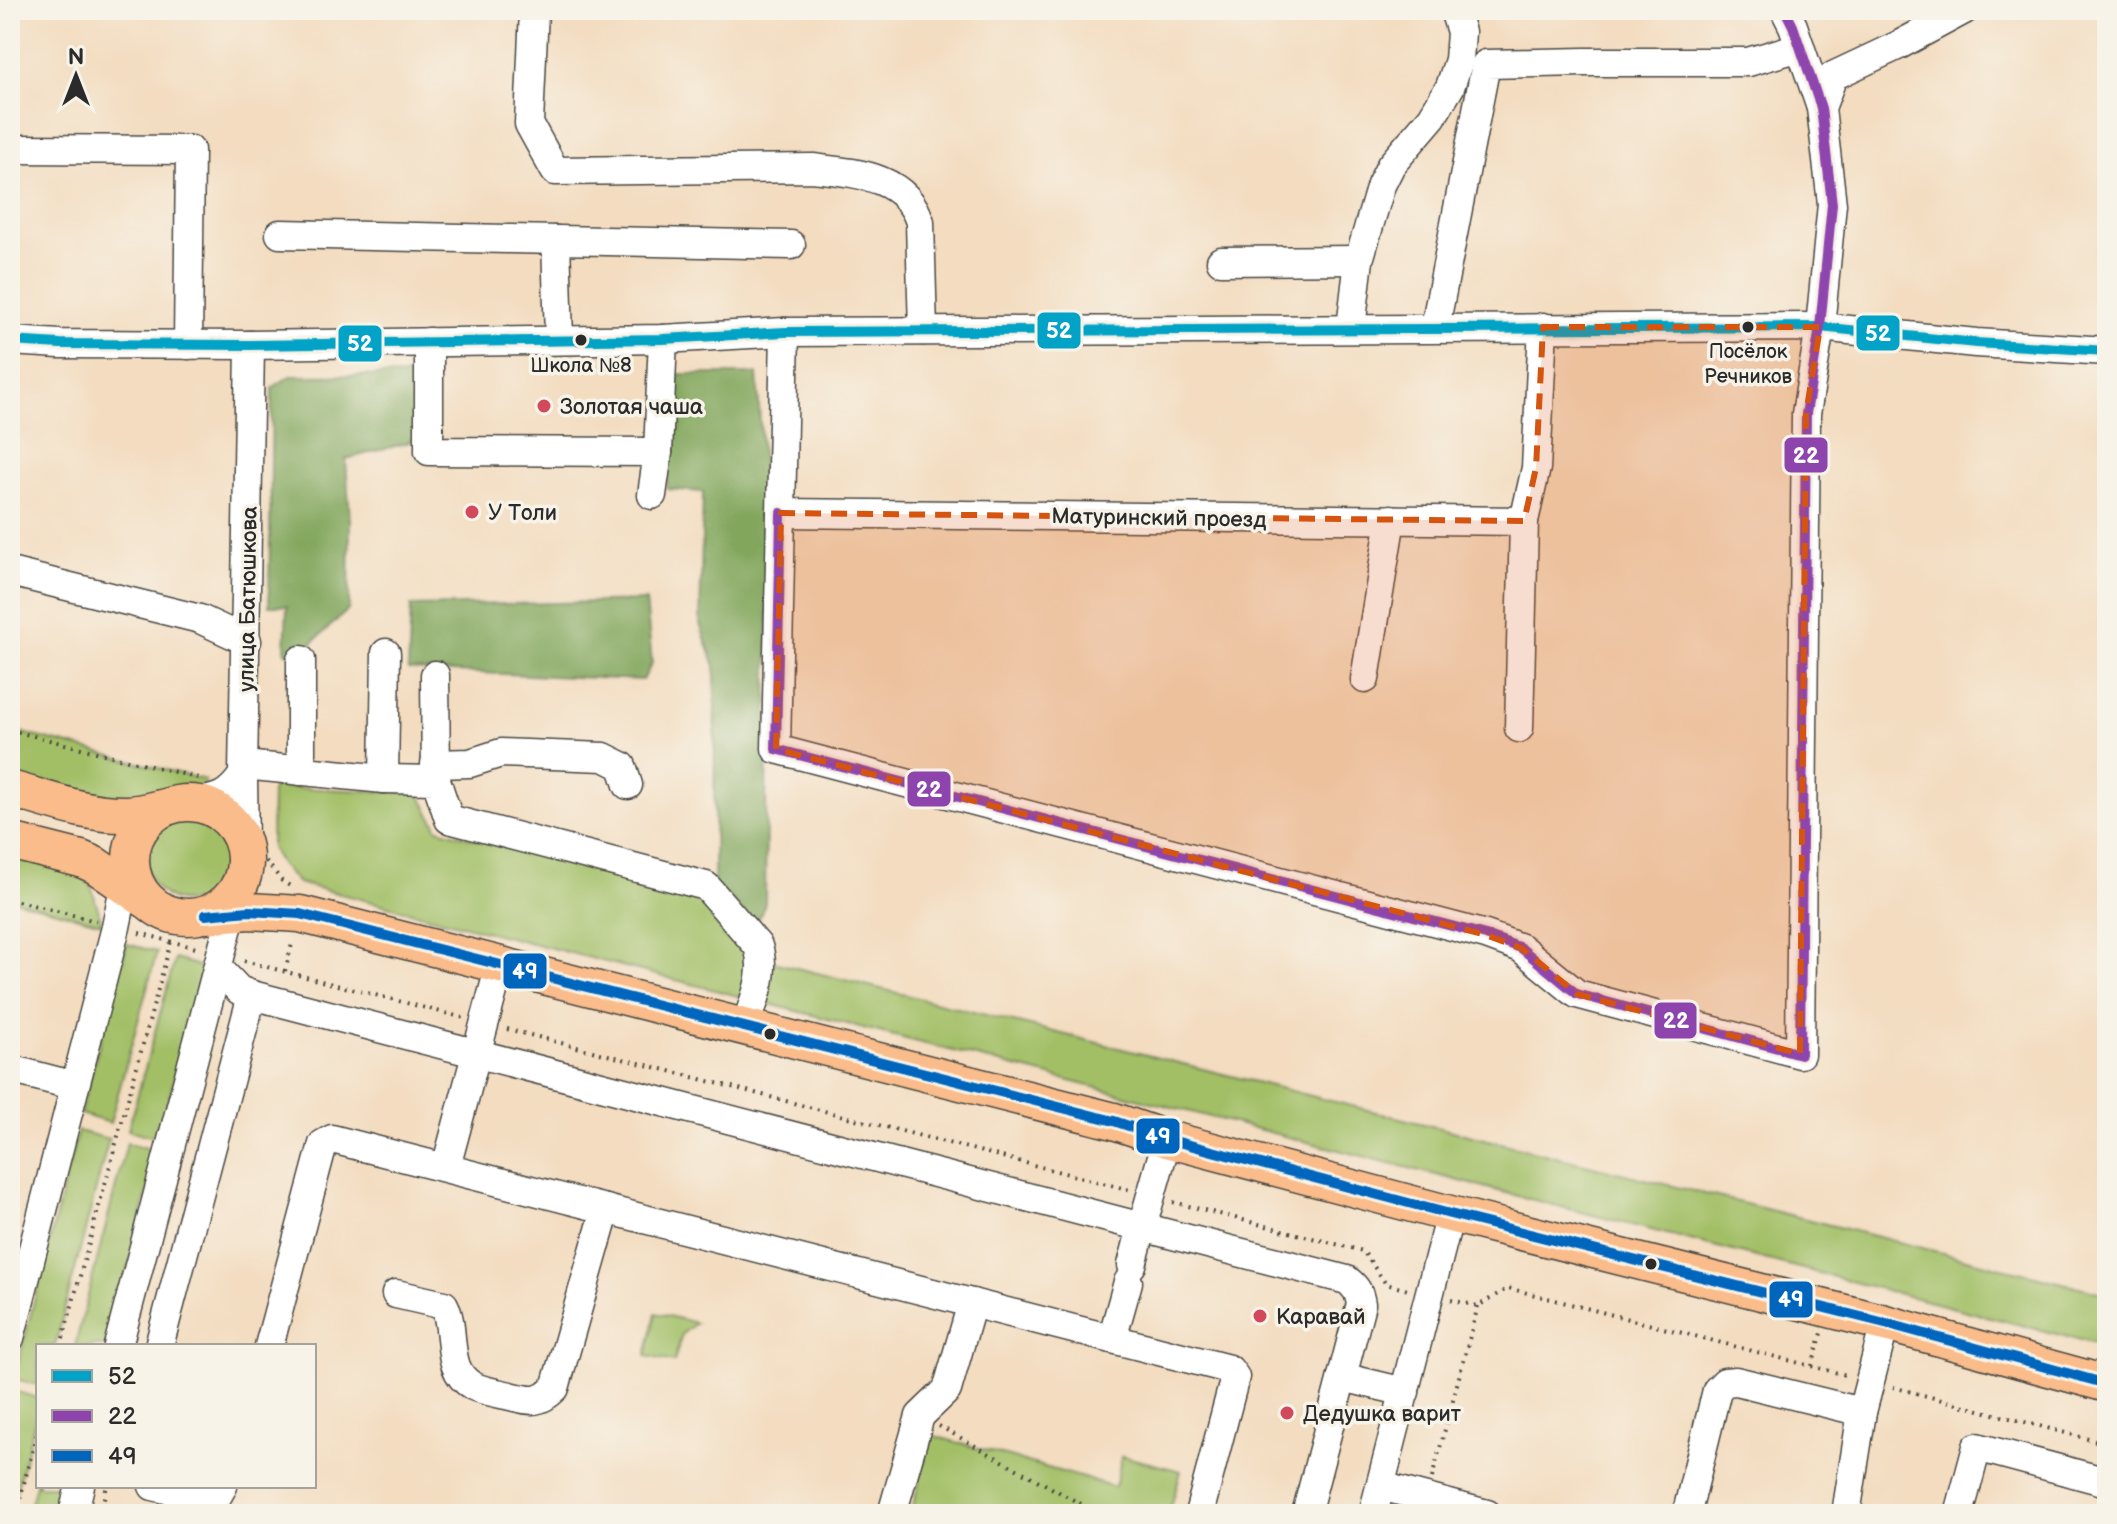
<svg xmlns="http://www.w3.org/2000/svg" width="2117" height="1524" font-family="'Balsamiq Sans',sans-serif">
	<rect width="100%" height="100%" fill="#f7f3e8"/>
	<filter id="ink" filterUnits="userSpaceOnUse"><feTurbulence type="fractalNoise" baseFrequency=".0125" numOctaves="2"/><feDisplacementMap in="SourceGraphic" scale="16" xChannelSelector="R" yChannelSelector="G"/><feConvolveMatrix kernelMatrix="1 2 1 2 8 2 1 2 1" color-interpolation-filters="sRGB"/></filter>
	<filter id="wash" filterUnits="userSpaceOnUse"><feTurbulence type="fractalNoise" baseFrequency=".006" numOctaves="4" result="noise"/><feDisplacementMap in="SourceGraphic" scale="32" xChannelSelector="R" yChannelSelector="G"/><feGaussianBlur stdDeviation="1.8" result="paint"/><feColorMatrix in="noise" values="0 0 0 0 0 0 0 0 0 0 0 0 0 0 0 0 0 1.4 0 .05"/><feComposite in="paint" operator="in"/></filter>
	<g filter="url(#wash)">
		<rect width="100%" height="100%" fill="#f3dcbf"/>
		<g fill="#a2bf66" stroke="#667548" stroke-width="2">
			<path d="M11 730 205 780 202 805 63 803 10 768Z"/>
			<path d="M272 787 419 793 438 829 704 900 753 957 2107 1294V1347L298 883 281 865 271 848Z"/>
			<circle cx="188" cy="860" r="42"/>
			<path d="M10 836 82 854 102 923 10 899Z"/>
			<path d="M127 944 157 952 110 1123 80 1114Z"/>
			<path d="M175 959 205 968 158 1138 128 1130Z"/>
			<path d="M78 1131 109 1139 55 1346H38V1385L14 1379Z"/>
			<path d="M127 1143 158 1151 108 1346H75Z"/>
			<path d="M656 1313 696 1323 682 1334 674 1362 646 1356Z"/>
			<path d="M10 1390 38 1398V1409L10 1514Z"/>
			<path d="M931 1435 1115 1487 1122 1456 1181 1471 1169 1514H911Z"/>
			<path d="M38 1477V1486H69L62 1514H28Z"/>
		</g>
		<g fill="#81a65b" stroke="#566843" stroke-width="2">
			<path d="M669 374H757L769 563 765 903 756 927 714 884 715 666 700 624 703 492 667 489Z"/>
			<path d="M421 375 420 436 407 443 346 459 350 521 349 609 300 654 285 653 287 606H269L272 388 290 376Z"/>
			<path d="M646 601 652 663 643 680 408 670 411 606Z"/>
		</g>
	</g>
	<g filter="url(#ink)">
		<g fill="none" stroke-linecap="round" stroke-linejoin="round">
			<defs>
				<g id="minor">
					<path d="M534 10 529 124 555 171 813 168C855 173 905 175 920 222L923 331"/>
					<path d="M1821 108 1833 76 1899 45 1964 10"/>
					<path d="M10 149 190 150 188 345"/>
					<path d="M280 234 791 245"/>
					<path d="M556 240 559 339"/>
					<path d="M1221 261 1359 260"/>
					<path d="M1435 327 1486 64 1585 62H1748L1800 47"/>
					<path d="M1351 328 1359 260 1381 185 1391 165 1432 117 1450 87 1459 60 1461 32 1455 13 1452 10"/>
					<path d="M785 332 781 513 1524 521 1536 468 1543 327"/>
					<path d="M10 341 60 344 250 345 663 339 785 332 1820 327 1976 343 2107 351"/>
					<path d="M429 342V451L658 452 663 339"/>
					<path d="M652 495 658 452"/>
					<path d="M781 513 776 749 1486 935 1521 948 1577 994 1800 1054 1806 414 1820 327 1832 204 1821 108 1793 26 1785 10"/>
					<path d="M10 572 200 619 247 641"/>
					<path d="M301 660V771"/>
					<path d="M435 675 436 780"/>
					<path d="M1365 679 1391 519"/>
					<path d="M1519 728 1524 521"/>
					<path d="M435 764 470 763 501 753 604 757 622 766 628 785"/>
					<path d="M244 765 384 779 436 780 449 819 706 886 758 946C767 974 754 1000 745 1028"/>
					<path d="M384 779 386 653"/>
					<path d="M192 803C218 799 228 797 243 775"/>
					<path d="M244 853 243 775 250 345"/>
					<path d="M252 995 1142 1227 1132 1265"/>
					<path d="M10 1069 75 1086"/>
					<path d="M1167 1139 1142 1227 1347 1280C1356 1287 1359 1292 1361 1304L1306 1514"/>
					<path d="M446 1167 500 965"/>
					<path d="M396 1294 444 1305C457 1330 443 1370 473 1386 483 1391 498 1393 510 1396 531 1401 539 1404 555 1388L606 1209"/>
					<path d="M10 1338 116 927 131 852"/>
					<path d="M1112 1339 1128 1282"/>
					<path d="M118 1346 239 885"/>
					<path d="M159 1346 252 995 239 990 218 968"/>
					<path d="M269 1346 323 1144 332 1139 1229 1369 1235 1377 1199 1514"/>
					<path d="M1342 1377 1405 1392"/>
					<path d="M153 1486 215 1500 223 1486"/>
					<path d="M1381 1486 1487 1514"/>
					<path d="M73 1514 80 1486"/>
					<path d="M892 1514 920 1416 947 1390 972 1303"/>
					<path d="M1373 1514 1450 1214"/>
					<path d="M1688 1514 1689 1504 1717 1390 1725 1382 1736 1381 1862 1412"/>
					<path d="M1846 1514 1862 1412 1885 1323"/>
					<path d="M1959 1514 1977 1447 2107 1482"/>
				</g>
				<g id="major">
					<path d="M10 789C47 799 87 815 126 814 141 814 155 809 169 806"/>
					<circle cx="188" cy="860" r="57"/>
					<path d="M10 841 81 859 95 865 146 900"/>
					<path d="M205 915 249 911 300 914 1114 1121 1167 1139 1450 1214 1885 1323 2107 1384"/>
				</g>
			</defs>
			<use href="#minor" stroke="#494641" stroke-width="31"/>
			<use href="#major" stroke="#494641" stroke-width="39"/>
			<g stroke="#494641" stroke-width="4" stroke-dasharray="2 6" stroke-linecap="butt">
				<path d="M10 730 198 778"/>
				<path d="M266 861 282 881 290 886"/>
				<path d="M10 899 96 921"/>
				<path d="M139 933 200 949"/>
				<path d="M244 961 464 1018"/>
				<path d="M285 971 293 940"/>
				<path d="M507 1029 1130 1190"/>
				<path d="M1173 1202 1363 1251 1386 1284 1408 1290"/>
				<path d="M1451 1300 1478 1306 1508 1288 1850 1376"/>
				<path d="M61 1346 171 941"/>
				<path d="M1812 1366 1822 1333"/>
				<path d="M1893 1387 2107 1444"/>
				<path d="M939 1426 1099 1514"/>
				<path d="M1432 1478 1478 1306"/>
				<path d="M16 1514 38 1430"/>
				<path d="M100 1514 107 1486"/>
			</g>
			<use href="#minor" stroke="#fff" stroke-width="28"/>
			<use href="#major" stroke="#f9bc8a" stroke-width="36"/>
			<defs>
				<path id="bus-1" d="M10 341 60 344 250 345 663 339 785 332 1820 327 1976 343 2107 351"/>
				<path id="bus-2" d="M781 513 776 749 1486 935 1521 948 1577 994 1800 1054 1806 414 1820 327 1832 204 1821 108 1793 26 1785 10"/>
				<path id="bus-3" d="M205 915 249 911 300 914 1114 1121 1167 1139 1450 1214 1885 1323 2107 1384"/>
			</defs>
			<use href="#bus-1" stroke="#f7f3e8" stroke-width="16"/>
			<use href="#bus-2" stroke="#f7f3e8" stroke-width="16"/>
			<use href="#bus-3" stroke="#f7f3e8" stroke-width="16"/>
			<use href="#bus-1" stroke="#02a3c6" stroke-width="10"/>
			<use href="#bus-2" stroke="#8e44ad" stroke-width="10"/>
			<use href="#bus-3" stroke="#0065bd" stroke-width="10"/>
		</g>
	</g>
	<path fill="#d5540f" fill-opacity="0.2" stroke="#d5540f" stroke-width="6" stroke-dasharray="16 10" stroke-linejoin="round" d="M1543 327H1820L1806 414 1800 1054 1577 994 1521 948 1486 935 776 749 781 513 1524 521 1536 468Z"/>
	<g fill="#2b2b2b" stroke="#f7f3e8" stroke-width="3">
		<circle cx="1748" cy="327" r="7"/>
		<circle cx="581" cy="340" r="7"/>
		<circle cx="770" cy="1034" r="7"/>
		<circle cx="1651" cy="1264" r="7"/>
	</g>
	<g fill="#d1495b" stroke="#f7f3e8" stroke-width="3">
		<circle cx="544" cy="406" r="8"/>
		<circle cx="472" cy="512" r="8"/>
		<circle cx="1260" cy="1316" r="8"/>
		<circle cx="1287" cy="1413" r="8"/>
	</g>
	<g text-anchor="middle" stroke-width="7" stroke-linejoin="round" paint-order="stroke">
		<g font-size="20" fill="#2b2b2b" stroke="#f7f3e8">
			<text x="1748" y="358">Посёлок<tspan x="1748" dy="25">Речников</tspan></text>
			<text x="581" y="372">Школа №8</text>
		</g>
		<g font-size="22" fill="#2b2b2b" stroke="#f7f3e8" text-anchor="start">
			<text x="560" y="414">Золотая чаша</text>
			<text x="488" y="520">У Толи</text>
			<text x="1276" y="1324">Каравай</text>
			<text x="1303" y="1421">Дедушка варит</text>
		</g>
		<g font-size="22" fill="#2b2b2b" stroke="#f7f3e8">
			<text transform="translate(1159 517) rotate(1)" y="8">Матуринский проезд</text>
			<text transform="translate(247 599) rotate(-89)" y="8">улица Батюшкова</text>
		</g>
	</g>
	<g stroke="#f7f3e8" stroke-width="3">
		<rect x="1036" y="311" width="46" height="39" rx="8" fill="#02a3c6"/>
		<rect x="1855" y="314" width="46" height="38" rx="8" fill="#02a3c6"/>
		<rect x="337" y="324" width="46" height="39" rx="8" fill="#02a3c6"/>
		<rect x="1783" y="436" width="46" height="38" rx="8" fill="#8e44ad"/>
		<rect x="906" y="770" width="46" height="38" rx="8" fill="#8e44ad"/>
		<rect x="502" y="952" width="46" height="38" rx="8" fill="#0065bd"/>
		<rect x="1653" y="1001" width="45" height="39" rx="8" fill="#8e44ad"/>
		<rect x="1135" y="1117" width="46" height="38" rx="8" fill="#0065bd"/>
		<rect x="1768" y="1280" width="46" height="39" rx="8" fill="#0065bd"/>
	</g>
	<g font-size="22" text-anchor="middle" font-weight="bold" fill="#fff">
		<text x="1059" y="338">52</text>
		<text x="1878" y="341">52</text>
		<text x="360" y="351">52</text>
		<text x="1806" y="463">22</text>
		<text x="929" y="797">22</text>
		<text x="525" y="979">49</text>
		<text x="1676" y="1028">22</text>
		<text x="1158" y="1144">49</text>
		<text x="1791" y="1307">49</text>
	</g>
	<rect width="2117" height="1524" fill="none" stroke="#f7f3e8" stroke-width="40"/>
	<rect x="36" y="1344" width="280" height="144" fill="#f7f3e8" stroke="#a5a39c" stroke-width="2"/>
	<rect x="52" y="1370" width="40" height="12" fill="#02a3c6" stroke="#a5a39c" stroke-width="2"/>
	<text x="108" y="1384" font-size="24" fill="#2b2b2b">52</text>
	<rect x="52" y="1410" width="40" height="12" fill="#8e44ad" stroke="#a5a39c" stroke-width="2"/>
	<text x="108" y="1424" font-size="24" fill="#2b2b2b">22</text>
	<rect x="52" y="1450" width="40" height="12" fill="#0065bd" stroke="#a5a39c" stroke-width="2"/>
	<text x="108" y="1464" font-size="24" fill="#2b2b2b">49</text>
	<g transform="translate(76 76)" stroke="#f7f3e8" stroke-width="6" paint-order="stroke">
	<path d="M0-6L14 30L0 20L-14 30Z" fill="#2b2b2b"/>
	<text y="-12" font-size="22" font-weight="bold" text-anchor="middle" fill="#2b2b2b">N</text>
	</g>
</svg>
